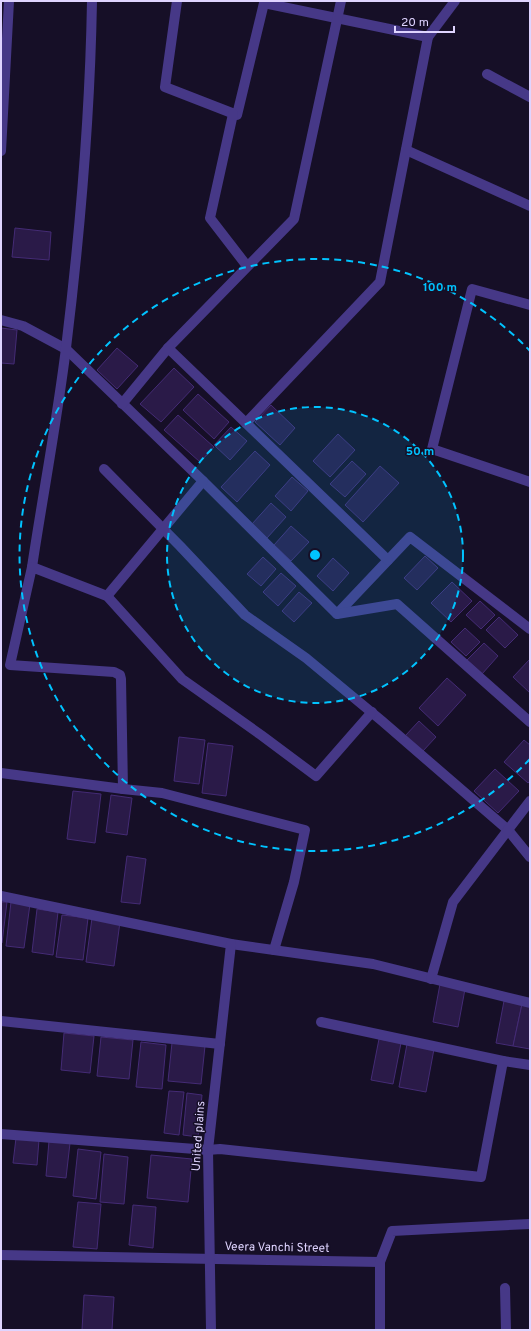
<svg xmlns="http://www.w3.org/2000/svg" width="531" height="1331" font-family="Overpass,sans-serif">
	<rect width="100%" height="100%" fill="#160f27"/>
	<g fill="#2a1a48" stroke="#442b75">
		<path d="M15 228 51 232 49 260 12 257Z"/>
		<path d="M1 328 17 330 14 364 1 363Z"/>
		<path d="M117 348 138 366 117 389 97 370Z"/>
		<path d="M174 368 194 387 161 422 140 404Z"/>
		<path d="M198 394 229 422 214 439 183 410Z"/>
		<path d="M271 405 295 428 280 445 255 422Z"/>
		<path d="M178 415 214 447 200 462 164 430Z"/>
		<path d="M231 427 247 441 230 460 214 445Z"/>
		<path d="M338 434 355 450 330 477 313 461Z"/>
		<path d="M255 451 270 465 237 502 221 487Z"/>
		<path d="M352 461 366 474 345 497 330 484Z"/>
		<path d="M380 466 399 483 363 522 345 505Z"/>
		<path d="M292 477 308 491 291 511 275 496Z"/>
		<path d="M271 503 286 517 267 538 252 524Z"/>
		<path d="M291 526 309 542 291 561 274 545Z"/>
		<path d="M425 556 438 568 417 590 404 578Z"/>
		<path d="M263 557 276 569 261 586 247 574Z"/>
		<path d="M333 558 349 573 333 591 317 576Z"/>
		<path d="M281 573 296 586 278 606 263 592Z"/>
		<path d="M452 582 472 601 451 622 431 603Z"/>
		<path d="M299 592 312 603 294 622 282 611Z"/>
		<path d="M480 601 495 615 481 629 466 615Z"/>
		<path d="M499 617 518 635 505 648 486 630Z"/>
		<path d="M465 628 480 642 466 656 451 642Z"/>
		<path d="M484 643 498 656 482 674 467 660Z"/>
		<path d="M530 659V693L513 677Z"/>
		<path d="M447 678 466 695 438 726 419 708Z"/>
		<path d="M419 721 436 737 422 752 405 736Z"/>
		<path d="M179 737 205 740 199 784 174 781Z"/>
		<path d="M524 740 530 745V781L528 783 504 762Z"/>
		<path d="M208 743 233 746 226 796 202 793Z"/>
		<path d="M495 769 519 791 498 813 474 791Z"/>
		<path d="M73 791 101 794 95 843 67 839Z"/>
		<path d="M111 795 132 798 127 835 106 832Z"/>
		<path d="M127 856 146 859 140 904 121 902Z"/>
		<path d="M1 902H7L2 943H1Z"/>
		<path d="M11 902 30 904 24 948 6 946Z"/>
		<path d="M37 909 58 912 53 955 32 952Z"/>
		<path d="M62 915 88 918 83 960 56 957Z"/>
		<path d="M92 918 120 922 114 966 86 962Z"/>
		<path d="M440 984 465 989 458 1027 433 1022Z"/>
		<path d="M504 1001 522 1004 513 1046 496 1043Z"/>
		<path d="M522 1004 530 1006V1049L513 1046Z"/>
		<path d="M64 1033 94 1036 90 1073 61 1070Z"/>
		<path d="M101 1037 133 1040 129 1079 97 1076Z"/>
		<path d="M379 1039 401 1043 393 1084 371 1080Z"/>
		<path d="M141 1042 166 1045 162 1089 136 1087Z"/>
		<path d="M172 1043 205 1046 201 1084 168 1081Z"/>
		<path d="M407 1044 434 1049 426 1092 399 1087Z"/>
		<path d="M169 1091 184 1092 179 1135 164 1133Z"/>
		<path d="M187 1093 202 1095 198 1137 183 1135Z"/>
		<path d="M16 1138 39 1140 37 1165 13 1163Z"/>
		<path d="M49 1141 70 1143 66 1178 46 1176Z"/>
		<path d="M78 1149 101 1152 96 1199 73 1196Z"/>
		<path d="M104 1154 128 1157 124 1204 100 1202Z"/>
		<path d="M151 1155 192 1159 188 1202 147 1198Z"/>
		<path d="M78 1202 101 1204 97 1249 73 1247Z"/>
		<path d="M133 1205 156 1207 153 1248 129 1245Z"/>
		<path d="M84 1295 114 1297 112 1330H82Z"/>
	</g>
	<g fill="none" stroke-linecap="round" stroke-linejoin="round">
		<g stroke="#463887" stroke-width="10">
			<path d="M177 1 165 87 237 115 264 3 428 37 455 1"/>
			<path d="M487 74 530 97"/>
			<path d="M233 114 210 218 247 266"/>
			<path d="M406 150 530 206"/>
			<path d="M1 151 9 1"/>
			<path d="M530 305 472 289 432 449 530 482"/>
			<path d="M1 320 23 326 66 349 203 481 337 614 410 537 530 629"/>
			<path d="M168 348 294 219 341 1"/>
			<path d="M122 404 168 348 388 560"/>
			<path d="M246 423 380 282 428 37"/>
			<path d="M104 469 180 546 245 615 306 658 382 721 508 830 530 857"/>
			<path d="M32 567C43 494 57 421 66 348 80 233 90 117 92 1"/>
			<path d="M107 596 203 481"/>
			<path d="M337 614 397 604 530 722"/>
			<path d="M1 773 123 789"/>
			<path d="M1 896 231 944 373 964 530 1003"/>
			<path d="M274 950 294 882 305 830 162 793 123 789 121 679 120 675 114 672 10 665 32 567 107 596 182 679 261 735 316 776 372 712"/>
			<path d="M431 979 453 902 530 801"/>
			<path d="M1 1021 220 1044"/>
			<path d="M321 1022 503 1061"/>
			<path d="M1 1134 208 1150 220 1149 481 1177 503 1061 530 1065"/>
			<path d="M1 1255 380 1262 392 1231 530 1224"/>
			<path d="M505 1288 506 1330"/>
			<path d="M211 1330 208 1150 231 944"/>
			<path d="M380 1330V1262"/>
		</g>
	</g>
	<circle cx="315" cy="555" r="148" fill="#00c3ff" fill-opacity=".12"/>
	<g fill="none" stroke="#00c3ff" stroke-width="2" stroke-dasharray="7 5">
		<circle cx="315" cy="555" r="148"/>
		<path d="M530 759A296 296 0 1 1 530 351"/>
	</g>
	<g text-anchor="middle" stroke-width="3" stroke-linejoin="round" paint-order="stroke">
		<g font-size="12" fill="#dfd4ff" stroke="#160f27">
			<text transform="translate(198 1136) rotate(-86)" y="4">United plains</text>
			<text transform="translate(277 1247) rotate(1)" y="4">Veera Vanchi Street</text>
		</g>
	</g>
	<circle cx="315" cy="555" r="6" fill="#00c3ff" stroke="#160f27" stroke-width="2"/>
	<g font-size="12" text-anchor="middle" font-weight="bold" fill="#00c3ff" stroke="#160f27" stroke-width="3" stroke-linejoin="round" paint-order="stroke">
		<text x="440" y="291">100 m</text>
		<text x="420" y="455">50 m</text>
	</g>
	<rect width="531" height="1331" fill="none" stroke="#dfd4ff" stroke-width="4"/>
	<path d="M395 26v6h59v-6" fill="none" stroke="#dfd4ff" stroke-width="2"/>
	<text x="401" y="26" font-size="12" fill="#dfd4ff" stroke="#160f27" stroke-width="3" paint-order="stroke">20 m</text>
</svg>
